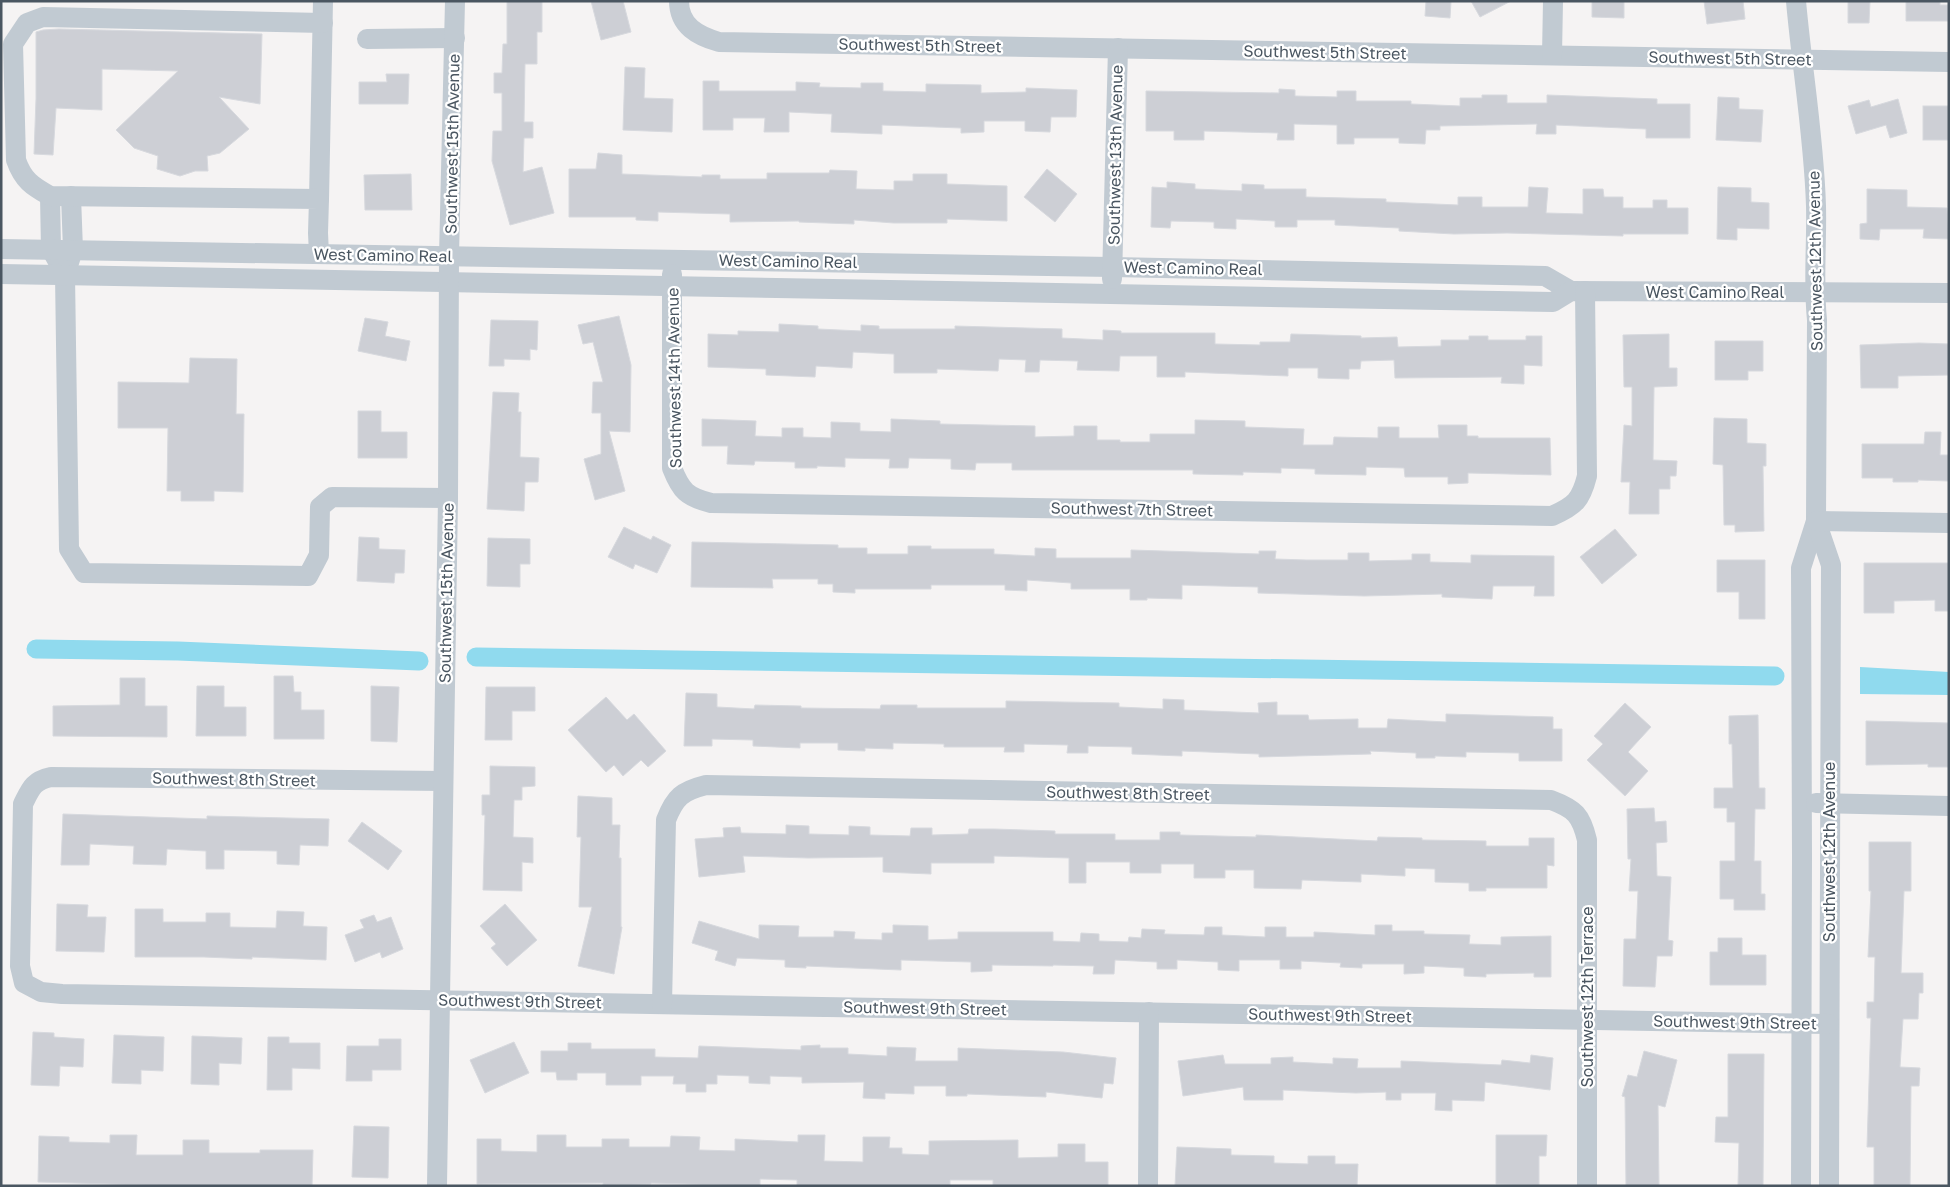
<svg xmlns="http://www.w3.org/2000/svg" width="1950" height="1187" font-family="'Golos Text',sans-serif">
	<rect width="100%" height="100%" fill="#f5f3f3"/>
	<path fill="#90daee" d="M1860 667 1949 672V695L1860 694Z"/>
	<g fill="none" stroke-linecap="round" stroke-linejoin="round">
		<g stroke="#90daee" stroke-width="19">
			<path d="M36 649 178 651 419 661"/>
			<path d="M476 657 1775 676"/>
		</g>
	</g>
	<g fill="#cdcfd5" stroke="#d7d9de">
		<path d="M507 1H542V32H537V64H525L524 122H533V138H524L523 172 542 167 554 213 510 225 492 161 493 131H502V93H494V73H502L503 44H507Z"/>
		<path d="M591 1H623L631 32 601 40Z"/>
		<path d="M1426 1H1451L1450 18 1425 16Z"/>
		<path d="M1471 1H1511L1480 17Z"/>
		<path d="M1592 1H1624V18L1592 17Z"/>
		<path d="M1704 1H1743L1745 19 1707 24Z"/>
		<path d="M1848 1H1870L1869 23H1848Z"/>
		<path d="M1906 1H1940V5H1948V21H1906Z"/>
		<path d="M59 29 262 34 260 104 219 97 249 129 220 153 207 156 208 171H195L180 176 157 169 158 156 134 148 116 130 178 71 102 69V110L56 108 53 155 34 154 36 99V32L43 30Z"/>
		<path d="M625 67 645 68 644 98 673 99 672 132 623 130Z"/>
		<path d="M386 74H409L408 104H359V82H387Z"/>
		<path d="M703 81H719V91H796V82L820 83 819 87 861 88V83H883V91L926 92V84L981 85V93L1026 92V88L1077 90 1076 117H1051L1050 132 1025 131V121H984V132L961 133V128L882 125V134L831 132 832 114 789 112V132H764L765 118H733V130H703Z"/>
		<path d="M1279 89 1295 90V96L1337 97V91H1356V101H1411V104L1460 106V98H1482V95H1507V103H1547V95L1657 99V104H1690V138H1646V129L1556 125V134H1536L1537 124 1440 126V130H1426L1425 144 1399 143V138H1354V144H1337V125L1294 124V140H1277L1278 133 1204 131V140H1174V131H1146V91L1279 93Z"/>
		<path d="M1718 97 1739 98V109L1763 110 1761 142 1716 140Z"/>
		<path d="M1898 99 1907 133 1890 138 1886 125 1856 134 1848 106 1869 100 1871 107Z"/>
		<rect x="1923" y="106" width="26" height="34"/>
		<path d="M598 153 622 155V174L702 177V175H720V179H767V173H829L830 170 857 171 856 189 894 190V181H913V174H947V184L1007 186V221L947 219V223H894L854 220V224L799 222V221L730 222V214L658 212V221L636 220V217H569V169H596Z"/>
		<path d="M1047 169 1077 194 1055 222 1024 197Z"/>
		<path d="M411 174 412 210H365L364 175Z"/>
		<path d="M1167 182 1195 184V189L1242 191V184L1264 185V189H1306V197L1386 199V202L1458 205V197H1482V207H1528L1529 187 1548 188 1546 213 1583 214V189H1603L1604 197H1623V208H1653V200H1667V208H1688V234H1623V236L1507 233 1454 234 1399 231V228L1335 225V220H1297V227H1275V221L1236 219V229L1214 228V222L1171 221 1170 228 1151 227 1152 187 1167 188Z"/>
		<path d="M1718 187 1751 188V202L1769 203V229L1737 228V240L1717 239Z"/>
		<path d="M1867 189 1907 190V207L1947 208 1949 239 1923 238 1924 229H1880L1879 240 1860 239V224L1867 223Z"/>
		<path d="M619 316 631 365 630 432 609 431 625 491 595 500 584 459 601 454V413H592L593 382H603L593 342 583 344 578 325Z"/>
		<path d="M365 318 388 322 385 336 410 341 406 361 358 351Z"/>
		<path d="M491 320 538 321 537 350 530 349V360L504 359V366H489Z"/>
		<path d="M779 324 818 326V329L861 331V325L879 326V329H955V326L1062 329V338L1103 340V330L1121 331V333H1215V344L1260 345V342H1290L1291 334 1361 336V338L1397 337 1398 347 1441 346V340H1469V336H1488V340H1526V336H1542V366L1524 365V384L1501 383 1502 377 1395 378 1394 360 1361 361 1360 369H1349V379L1318 378V368H1288V376L1185 372V377H1157V356H1120L1119 371 1077 370 1078 361 1040 360 1039 372H1025L1026 360 999 359 998 371 937 369V373H894V354L853 352 852 368 816 366 815 377 766 375V369L708 367V334L738 335V331L779 332Z"/>
		<path d="M1669 334V368H1677V386L1654 387 1653 460 1677 461 1676 476H1670V489H1659V514H1629L1630 482H1621L1624 425 1632 426V387H1624L1623 335Z"/>
		<path d="M1715 341H1763V371H1748V380H1715Z"/>
		<path d="M1919 343 1949 344V375L1898 376V388H1861L1860 345Z"/>
		<path d="M190 358 237 359 236 414H244L243 492 214 491V501H181V491H167L168 428H118V382L189 383Z"/>
		<path d="M493 392 519 393 518 412H521L520 457 539 458 538 482H525L524 511 487 509Z"/>
		<path d="M358 411H381V432H407V458H358Z"/>
		<path d="M1714 418 1747 419V443L1766 444V466H1763L1764 531 1735 532V525H1724L1723 465 1713 464Z"/>
		<path d="M702 419 756 421 755 436 782 437V428H803V437L831 438V422L860 423V431L891 432V419L940 421V424L1035 426V437L1074 436V426H1097V440H1120V442H1150V434H1195V420L1245 421V427L1304 429 1303 445H1333L1334 437 1378 438V427H1399V438H1439L1438 425H1467V436H1478V438H1550L1551 475 1468 473V483L1448 484V477H1405L1404 468 1366 467V475L1315 474V469L1281 468V473L1243 472V475L1193 474V470H1012V463H976L975 470 951 469V459L909 458 908 468H889L890 459 845 458V467L817 466V468H795V462L755 461 754 465 727 464 728 446H702Z"/>
		<path d="M1925 432H1941L1940 455H1949V481L1918 480V482H1893V478H1862V444H1924Z"/>
		<path d="M624 527 651 540 653 536 671 545 657 573 635 564 633 569 608 557Z"/>
		<path d="M1615 529 1637 555 1602 584 1580 557Z"/>
		<path d="M359 537 379 538V549L405 550 404 573H395L394 583 357 581Z"/>
		<path d="M488 538 530 539V564H520V587L487 586Z"/>
		<path d="M692 542 838 545V548H867V554H908V546H931V549H994V554L1035 556V548L1056 549V558H1131V550L1259 554V551H1276L1275 559 1306 560H1348V553H1369V561L1412 560V554H1430V562L1471 563V555L1554 556V596H1534L1535 586H1493L1492 599 1442 597V594L1364 596 1258 593V587L1182 585V599L1147 598V600H1130V589H1071V583L1027 580V591L1005 590V585H931V589H855V593L833 592V584H818V579H772L773 588 691 587Z"/>
		<path d="M1717 560H1765V619H1739V592H1717Z"/>
		<path d="M1864 563H1949V611H1935V600L1894 601V613H1864Z"/>
		<path d="M274 676H293L294 692H301V710H324V739H274Z"/>
		<path d="M120 678H145V706H167V737L53 736V706L120 705Z"/>
		<path d="M197 686H224V707H246V736H196Z"/>
		<path d="M371 686 399 687 397 742 371 741Z"/>
		<path d="M486 687H535V711H512V740H485Z"/>
		<path d="M686 693 717 694V707L754 709 755 705 801 706V708L880 709 881 705H917V708H1006V701L1119 703V707L1163 709V699L1184 700V710L1259 713 1258 703 1277 702V715H1308L1309 720 1358 719V728H1387L1388 719 1446 722V714L1553 717V729H1562V761H1519V753L1466 752V757L1435 756V758H1416V753L1370 751 1371 754 1259 757V754L1182 751V756L1132 754V747L1088 746V753H1067L1068 745 1024 744V752H1004L1005 747H944V744L893 743V749L865 748V751L838 750V743H800V748L753 746V740L712 739V746H684Z"/>
		<path d="M606 697 627 720 634 714 666 751 648 767 641 760 623 776 614 765 606 772 568 730Z"/>
		<path d="M1625 703 1651 727 1628 752 1648 771 1625 796 1587 760 1603 744 1594 736Z"/>
		<path d="M1758 715 1759 788H1765V809H1755L1754 861H1761V894H1765V910H1734V899H1720V861H1735V822H1727V808H1714V788H1733L1732 744H1729V716Z"/>
		<path d="M1866 721 1949 723V767H1928V764L1866 765Z"/>
		<path d="M490 766 535 767V786L522 787V800H514L513 837 533 838V863L522 862V891L483 890 485 815H482V795H490Z"/>
		<path d="M578 796 612 798V825H620L619 858H621V927H622L614 974 578 966 592 907H579L581 837H577Z"/>
		<path d="M1654 808 1655 822 1666 821 1667 842 1656 843 1657 876 1671 877 1668 940 1673 941 1672 956H1657L1655 987 1623 986 1624 939H1636L1638 891H1629L1631 859H1628L1627 809Z"/>
		<path d="M63 814 207 819V816L329 819 328 846 300 845 299 865 277 864V851L224 850V869H206V851L167 849 166 865 133 864 134 846 90 844 89 865H61Z"/>
		<path d="M362 822 402 851 388 870 348 841Z"/>
		<path d="M786 825 809 826V834L849 835V826L870 827V835L910 836 911 828H932V835L968 834 969 829H994L1055 831V834H1115V840H1160V832H1180V835L1256 837V835L1377 841 1378 837 1422 838V840L1486 841V846H1529V838H1554V866L1547 865V888H1486V891H1469V883L1435 882V869L1405 868V876L1361 874V882L1302 880 1301 889 1254 888V870H1225V878H1194V864H1161V873H1130V862H1086V883H1069V858L994 856V863H931V874L883 872V857L808 858 743 856 745 872 699 877 695 839 724 837 723 828 740 827 741 833 786 834Z"/>
		<path d="M1869 842H1911V891H1904L1901 973H1923V993H1919L1918 1019H1903L1900 1067 1920 1068 1919 1086H1911L1910 1186H1874V1147H1867L1871 1018H1867V1002H1874L1875 957H1868L1871 891H1869Z"/>
		<path d="M57 904 88 905 87 917H106L104 952 56 951Z"/>
		<path d="M505 904 537 940 507 966 491 948 496 944 480 926Z"/>
		<path d="M135 909H163V922H206V913H230V927L276 928 277 911 304 912 303 926 327 927 326 960 252 957V959L204 957H135Z"/>
		<path d="M374 915 377 922 391 917 403 949 382 958 380 952 355 962 345 935 364 928 360 920Z"/>
		<path d="M699 921 759 939V925L799 926 798 937H834V931L855 932 854 939 882 940V933H893V925L928 926V940L958 939V932H1053V941L1080 942 1081 933 1099 934V941L1128 942 1129 937 1141 938 1142 929 1165 930 1164 934 1204 935 1205 927H1222V935L1265 937V927H1286V937H1314V932L1375 935V925H1392V931H1424V934L1470 935 1469 944 1501 945V937L1551 936V977H1534V973L1486 974V977L1464 976V968L1424 966V973L1404 974V964H1362V968L1340 967 1341 963 1301 961V969H1280V960H1239V971L1218 970V962L1177 960V969H1157V962L1115 960 1114 974H1093L1094 966 1053 965V966L992 965V971L971 972V962L901 960V970L806 966V968L785 967V960L737 958 735 966 715 960 718 951 692 943Z"/>
		<path d="M1718 938H1742V955H1766V985H1710V952H1718Z"/>
		<path d="M33 1032 54 1033V1037L84 1039 83 1067 60 1066 59 1086 31 1085Z"/>
		<path d="M114 1035 164 1037 163 1071 141 1070V1084L112 1083Z"/>
		<path d="M192 1036 242 1038 241 1064 219 1063V1085L191 1084Z"/>
		<path d="M268 1037H289V1043H320V1069L292 1068V1090H267Z"/>
		<path d="M379 1039H401V1070H372V1081H346L347 1046H379Z"/>
		<path d="M514 1042 529 1073 485 1093 470 1060Z"/>
		<path d="M568 1043H591V1049H655V1057L698 1058 699 1046 801 1050V1046L820 1045V1048H848V1054L887 1056V1047L916 1048 915 1061H958V1048L1063 1052 1116 1058 1113 1084 1104 1083 1102 1098 1046 1092V1097L967 1094V1096H946V1086H914V1094L885 1093V1099L863 1098 864 1082 802 1083V1077L770 1076V1084L749 1083V1076L717 1075V1084H706V1092H686V1084H673L674 1076H641V1085H606V1073H577V1080H557L556 1072H541V1051H568Z"/>
		<path d="M1644 1051 1677 1060 1665 1107 1658 1105 1659 1186H1626L1625 1097 1622 1096 1628 1075 1637 1077Z"/>
		<path d="M1728 1054H1764L1763 1186H1738L1739 1143 1715 1142 1716 1117H1728Z"/>
		<path d="M1223 1055 1225 1064H1271V1058L1293 1057V1062L1333 1064V1058L1358 1059 1357 1068H1401V1061L1501 1065 1502 1060 1530 1063 1531 1055 1553 1058 1550 1090 1485 1082 1484 1101 1452 1100V1111L1435 1110 1436 1093H1401V1100H1386V1092L1356 1093 1283 1090V1100H1244L1243 1087 1183 1096 1178 1061Z"/>
		<path d="M354 1126 389 1127 388 1178 352 1177Z"/>
		<path d="M110 1135H137L136 1155H183V1140H209V1153H260V1150H313L312 1186H183L38 1182 39 1136 69 1137V1142L110 1143Z"/>
		<path d="M537 1135H566V1147H602V1139H629V1147H670L671 1136 700 1137 699 1150 735 1151V1139L798 1142V1135H825L824 1161 863 1162V1137H890L889 1148H902V1154L929 1155V1141L1018 1140V1158L1058 1157V1144H1085V1162H1108V1186H993V1180H950V1186H797V1180L760 1179V1186L651 1183V1184L603 1185V1183L477 1184V1139H501V1151L537 1152Z"/>
		<path d="M1496 1135H1547L1546 1156H1539V1185L1496 1184Z"/>
		<path d="M1177 1147 1231 1149V1155L1274 1156V1163L1308 1164V1156H1335V1164H1358L1357 1186H1175Z"/>
	</g>
	<g fill="none" stroke-linecap="round" stroke-linejoin="round">
		<g stroke="#c1cad2" stroke-width="20">
			<path d="M679 1C679 26 698 36 719 42L1949 62"/>
			<path d="M1796 1C1802 69 1814 137 1816 206 1817 244 1813 282 1817 320L1816 521 1801 568 1802 855 1801 1186"/>
			<path d="M367 39 455 38"/>
			<path d="M1552 55 1553 1"/>
			<path d="M50 196 51 249 57 260"/>
			<path d="M71 196 73 250 65 275 69 549 84 573 308 576 319 555 320 507 332 497 448 498"/>
			<path d="M319 199 323 1"/>
			<path d="M1 249 1112 267 1545 276 1571 291"/>
			<path d="M319 254 318 233 319 199 50 196C32 186 23 180 16 160L13 44 27 23 43 17 323 23"/>
			<path d="M1 274 1553 302 1571 291 1949 293"/>
			<path d="M672 274V468C681 491 687 497 711 503L1552 516C1575 506 1581 500 1587 476L1585 291"/>
			<path d="M1112 279 1118 48"/>
			<path d="M1816 521 1831 565 1829 1186"/>
			<path d="M1816 521 1949 523"/>
			<path d="M443 781 51 777C33 781 31 788 23 804L20 966 24 983 41 992 62 994 1829 1024"/>
			<path d="M1816 803 1949 806"/>
			<path d="M662 1004 666 820C675 797 682 791 706 785L1551 800C1575 809 1581 815 1587 840V1186"/>
			<path d="M437 1186 448 498 449 256 455 1"/>
			<path d="M1148 1186 1149 1012"/>
		</g>
	</g>
	<g text-anchor="middle" stroke-width="4.5" stroke-linejoin="round" paint-order="stroke">
		<g font-size="16" fill="#4a5661" stroke="#fff">
			<text transform="translate(920 45) rotate(1)" y="6">Southwest 5th Street</text>
			<text transform="translate(1325 52) rotate(1)" y="6">Southwest 5th Street</text>
			<text transform="translate(1730 58) rotate(1)" y="6">Southwest 5th Street</text>
			<text transform="translate(452 144) rotate(-89)" y="6">Southwest 15th Avenue</text>
			<text transform="translate(1115 155) rotate(-89)" y="6">Southwest 13th Avenue</text>
			<text transform="translate(383 255) rotate(1)" y="6">West Camino Real</text>
			<text transform="translate(788 261) rotate(1)" y="6">West Camino Real</text>
			<text transform="translate(1815 261) rotate(-91)" y="6">Southwest 12th Avenue</text>
			<text transform="translate(1193 268) rotate(1)" y="6">West Camino Real</text>
			<text x="1715" y="298">West Camino Real</text>
			<text transform="translate(674 378) rotate(-91)" y="6">Southwest 14th Avenue</text>
			<text transform="translate(1132 509) rotate(1)" y="6">Southwest 7th Street</text>
			<text transform="translate(446 593) rotate(-89)" y="6">Southwest 15th Avenue</text>
			<text transform="translate(234 779) rotate(1)" y="6">Southwest 8th Street</text>
			<text transform="translate(1128 793) rotate(1)" y="6">Southwest 8th Street</text>
			<text transform="translate(1829 852) rotate(-90)" y="6">Southwest 12th Avenue</text>
			<text transform="translate(1587 997) rotate(-90)" y="6">Southwest 12th Terrace</text>
			<text transform="translate(520 1001) rotate(1)" y="6">Southwest 9th Street</text>
			<text transform="translate(925 1008) rotate(1)" y="6">Southwest 9th Street</text>
			<text transform="translate(1330 1015) rotate(1)" y="6">Southwest 9th Street</text>
			<text transform="translate(1735 1022) rotate(1)" y="6">Southwest 9th Street</text>
		</g>
	</g>
	<rect width="1950" height="1187" fill="none" stroke="#4a5661" stroke-width="5"/>
</svg>
